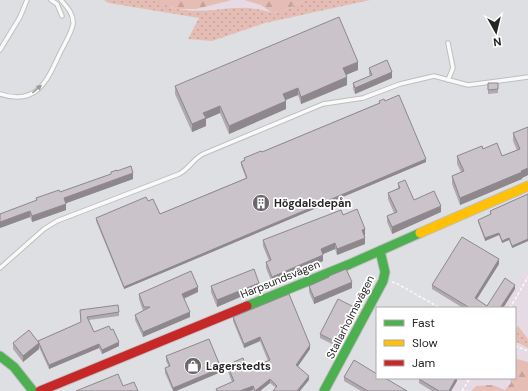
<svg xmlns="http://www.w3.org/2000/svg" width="528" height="391" font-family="'DM Sans',sans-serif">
	<defs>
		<pattern id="green-dots" width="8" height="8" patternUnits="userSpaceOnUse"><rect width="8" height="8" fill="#e6bdb5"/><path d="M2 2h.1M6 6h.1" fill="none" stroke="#c5a29c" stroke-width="1.8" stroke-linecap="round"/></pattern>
		<pattern id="forest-firs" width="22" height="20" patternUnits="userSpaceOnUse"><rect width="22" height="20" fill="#e6bdb5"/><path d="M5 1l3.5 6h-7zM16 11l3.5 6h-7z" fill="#c5a29c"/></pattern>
	</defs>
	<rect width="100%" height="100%" fill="#e6dbe4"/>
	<path fill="#dedfe2" d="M0 0H104L109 3 200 18 188 39 212 41 265 23 370 0H528V266L502 308H377V378H460L452 391H0Z"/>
	<g fill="url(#green-dots)">
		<path d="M104 0C119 0 141 0 154 0 162 1 169 7 177 9 215 16 234 0 272 13L280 12 306 0H370L265 23 212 41 188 39 199 18 109 3Z"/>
		<path d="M518 326 528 339V348L515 341V331Z"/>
	</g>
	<g fill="url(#forest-firs)">
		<path d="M154 0H232L196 9H177Z"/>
		<path d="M244 0H306L280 12 272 13 261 5Z"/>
		<path d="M517 359 528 362V391H471L476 386 492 385 505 390 511 383 510 378H515V360Z"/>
	</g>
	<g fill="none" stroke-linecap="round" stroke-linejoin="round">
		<defs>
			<g id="lane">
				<path d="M51 0 57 4 62 16"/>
				<path d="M448 43 453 68 448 80"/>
				<path d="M0 50 20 17 27 0"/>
				<path d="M0 94C37 106 47 81 60 53 64 45 72 32 73 24 74 14 67 7 61 0"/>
				<path d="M0 268 44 229 57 221 179 174C189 169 193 159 203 154L323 104 363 98 400 84 434 76 468 85 528 77"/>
			</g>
			<g id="fast">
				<path d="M247 306 350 264 420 233"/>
				<path d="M0 356 14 367 33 391"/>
				<path d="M324 391 383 281 385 272 380 251"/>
			</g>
			<path id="slow" d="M420 233 528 186"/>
			<path id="jam" d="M40 391 247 306"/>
		</defs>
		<use href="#lane" stroke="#bfbebf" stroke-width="5.5"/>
		<use href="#fast" stroke="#bfbebf" stroke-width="11"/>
		<use href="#slow" stroke="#bfbebf" stroke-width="11"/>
		<use href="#jam" stroke="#bfbebf" stroke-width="11"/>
		<g stroke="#fbfafb" stroke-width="1.5" stroke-dasharray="3 2" stroke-linecap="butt">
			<path d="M392 282 396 283 440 308"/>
			<path d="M510 308 528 277"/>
			<path d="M515 346 528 351"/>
			<path d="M462 391 470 378"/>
		</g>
		<use href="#lane" stroke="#fbfafb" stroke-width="3.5"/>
		<use href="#fast" stroke="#4caf50" stroke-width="9"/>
		<use href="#slow" stroke="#ffc107" stroke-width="9"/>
		<use href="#jam" stroke="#c62828" stroke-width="9"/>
	</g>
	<g fill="#afa8ae">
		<path d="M369 68 392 78 355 94 353 89V83L370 76 369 74Z"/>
		<path d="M358 70 346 75 347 85 301 104 298 95 286 100V109L229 134 220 113 206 119V126L192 132 175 94V86Z"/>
		<path d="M488 83 498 89V93L488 94Z"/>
		<path d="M379 101H385L426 162 124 289 96 221V218L148 201 160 214 246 178 241 165V162L244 160V158L262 152 379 103Z"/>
		<path d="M528 127V175L522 178V179L460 205 452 184V176L461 172 457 164V156L483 149 502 156 517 150 513 141V133Z"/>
		<path d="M117 171 133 179 66 203V210L32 222 30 217 0 228 36 201V198L60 192 111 174V172Z"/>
		<path d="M398 183 414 200 441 212 392 234 387 222V216L394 213 388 199V193L398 188Z"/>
		<path d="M528 194V241L512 248 509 240 502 243 499 235 485 241 478 222V220L490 215V211Z"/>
		<path d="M343 215 365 235 364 236 365 244 337 255 335 249 323 254V261L272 283 266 268V262L269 261 263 246V240Z"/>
		<path d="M499 264 477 299 487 306 515 289 503 308H463L432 289V285Z"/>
		<path d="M329 276 352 288 314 304 309 292V286L329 278Z"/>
		<path d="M211 286 259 289 217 307 211 292Z"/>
		<path d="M198 292 184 299 190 317 143 337 135 320V315L143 311 139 299V294Z"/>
		<path d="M80 310 119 312V316L89 320 94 332 119 346 102 354 99 348 49 369 39 347V349L23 362 13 349V343L38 341 81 322Z"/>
		<path d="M356 312 338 347 320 338V334Z"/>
		<path d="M233 317 310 349 298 366 309 380 276 388 270 383 260 391H254L253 390 250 391H216V389L232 382 227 369V365L247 369 268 361 260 341 244 348 233 321Z"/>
		<path d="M166 356 221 372 176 391H173L165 373V368L169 367 166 361Z"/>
		<path d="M344 377 407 391H361L344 381Z"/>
		<path d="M457 378V381L451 391H432L419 383V379Z"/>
	</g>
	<g fill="#8e888d">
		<path d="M358 62V70L343 76V68Z"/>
		<path d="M392 72V78L355 94V88Z"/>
		<path d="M347 77V85L301 104V97Z"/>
		<path d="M298 88V95L283 101V94Z"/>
		<path d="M286 101V109L229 134V126Z"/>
		<path d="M220 106V113L206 119V126L192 132V124L203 113Z"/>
		<path d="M426 159V162L124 289V287Z"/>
		<path d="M528 168V175L522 178V179L460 205V198Z"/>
		<path d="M133 173V179L64 204V198Z"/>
		<path d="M66 204V210L32 222V216Z"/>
		<path d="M441 206V212L392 234V227Z"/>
		<path d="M30 211V217L0 228V222Z"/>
		<path d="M365 229V235L362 236V230Z"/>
		<path d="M499 233V235L485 241V238Z"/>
		<path d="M365 238V244L337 255V249Z"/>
		<path d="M509 238V240L502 243V241Z"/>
		<path d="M528 239V241L512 248V246Z"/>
		<path d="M335 243V249L321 255V249Z"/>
		<path d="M323 255V261L272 283V277Z"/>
		<path d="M499 259V264L475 302V298Z"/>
		<path d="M352 282V288L314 304V298Z"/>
		<path d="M259 283V289L217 307V300Z"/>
		<path d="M515 285V289L503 308H500Z"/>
		<path d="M198 287V292L182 299V294Z"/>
		<path d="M356 308V312L338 347V343Z"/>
		<path d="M190 312V317L143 337V332Z"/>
		<path d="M260 337V341L244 348V344Z"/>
		<path d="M119 342V346L102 354V350Z"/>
		<path d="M39 343V349L23 362V356Z"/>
		<path d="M99 344V348L49 369V365Z"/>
		<path d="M310 345V349L296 369V365Z"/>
		<path d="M221 368V372L176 391H173V388Z"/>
		<path d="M309 376V380L300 391H297Z"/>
		<path d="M456 378H457V381L451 391H449Z"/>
		<path d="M270 379V383L260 391H255Z"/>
		<path d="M253 386V390L250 391H240Z"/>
	</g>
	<g fill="#cbc3ca" stroke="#8e888d">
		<path d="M339 17 358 62 343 68 347 77 301 97 298 88 283 94 286 101 229 126 220 106 203 113 206 118 192 124 175 86Z"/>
		<path d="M387 60 392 72 355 88 353 83 372 75 369 68Z"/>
		<path d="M488 83H498V89L488 90Z"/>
		<path d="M399 95 426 159 124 287 96 218 146 197 148 201 153 199 160 214 247 178 241 162 245 160 244 158 261 151 262 152 380 103 379 101 384 99 385 101Z"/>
		<path d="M528 127V168L521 171 522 172 460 198 452 176 464 171 457 156 482 146 483 149 497 143 502 156 520 149 513 133Z"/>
		<path d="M131 166 133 173 64 198 66 204 32 216 30 211 0 222V214L37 200 36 198 59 190 60 192 111 174V172L117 170V171Z"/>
		<path d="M405 180 414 200 434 191 441 206 392 227 387 216 397 212 388 193 400 188 398 183Z"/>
		<path d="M528 194V239L512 246 509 238 502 241 499 233 485 238 478 220 491 214 490 211Z"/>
		<path d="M357 209 365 229 362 230 365 238 337 249 335 243 321 249 323 255 272 277 266 262 271 260 263 240 341 210 343 215Z"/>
		<path d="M462 237 499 259 475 298 487 306 505 278 515 285 500 308H470L432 285Z"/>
		<path d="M254 269 259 283 217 300 211 286Z"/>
		<path d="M346 269 352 282 314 298 309 286 329 277V276Z"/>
		<path d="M191 271 198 287 182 294 190 312 143 332 135 315 150 307H144L139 294Z"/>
		<path d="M289 294 310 345 296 365 309 376 297 391H273L277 386 270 379 255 391 253 386 240 391H217L216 389 234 381 227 365 243 358 247 369 270 360 260 337 244 344 233 317Z"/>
		<path d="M338 299 356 308 338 343 320 334Z"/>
		<path d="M118 305 119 312 87 317 94 332 109 326 111 330 113 329 119 342 102 350 99 344 49 365 38 341 81 322 80 310Z"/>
		<path d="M29 330 39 343 23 356 13 343Z"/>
		<path d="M209 339 221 368 173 388 165 368 170 366 166 356Z"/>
		<path d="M354 360 377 374V378H385L407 391H368L344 377Z"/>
		<path d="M118 374 123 386 134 382 138 391H76Z"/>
		<path d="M420 378H456L449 391H439L419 379Z"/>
	</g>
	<defs><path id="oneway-solid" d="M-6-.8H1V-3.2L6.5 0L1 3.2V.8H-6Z"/></defs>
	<use fill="#9c9b9c" href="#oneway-solid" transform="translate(37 89) rotate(-40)"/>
	<defs>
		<symbol id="building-disc" viewBox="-11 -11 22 22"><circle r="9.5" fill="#6a6669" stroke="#fff"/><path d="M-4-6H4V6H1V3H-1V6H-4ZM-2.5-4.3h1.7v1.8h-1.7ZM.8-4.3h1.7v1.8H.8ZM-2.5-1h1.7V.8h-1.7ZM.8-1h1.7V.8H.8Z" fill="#fff"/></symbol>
		<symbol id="shop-disc" viewBox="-11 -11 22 22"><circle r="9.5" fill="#6a6669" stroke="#fff"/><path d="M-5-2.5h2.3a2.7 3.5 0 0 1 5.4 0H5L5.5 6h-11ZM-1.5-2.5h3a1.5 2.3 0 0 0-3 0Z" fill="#fff"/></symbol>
	</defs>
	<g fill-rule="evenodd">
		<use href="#building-disc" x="251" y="193" width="20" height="20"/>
		<use href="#shop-disc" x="183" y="356" width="20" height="20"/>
	</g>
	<g text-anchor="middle" stroke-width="3.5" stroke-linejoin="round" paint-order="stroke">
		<g font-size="11" font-weight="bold" fill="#272727" stroke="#fff" text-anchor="start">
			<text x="274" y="207">Högdalsdepån</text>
			<text x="206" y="370">Lagerstedts</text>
		</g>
		<g font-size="11" fill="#272727" stroke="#fff">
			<text transform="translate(280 279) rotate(-22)" y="4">Harpsundsvägen</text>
			<text transform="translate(350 317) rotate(-63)" y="4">Stallarholmsvägen</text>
		</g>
	</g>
	<rect x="376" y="307" width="140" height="72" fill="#ffffff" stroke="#a9a9a9"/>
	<rect x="384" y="320" width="20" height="6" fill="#4caf50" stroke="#a9a9a9"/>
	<text x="412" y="327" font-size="12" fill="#272727">Fast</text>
	<rect x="384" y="340" width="20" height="6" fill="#ffc107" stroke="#a9a9a9"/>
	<text x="412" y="347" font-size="12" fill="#272727">Slow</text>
	<rect x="384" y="360" width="20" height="6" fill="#c62828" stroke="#a9a9a9"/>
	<text x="412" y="367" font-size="12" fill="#272727">Jam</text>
	<g transform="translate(496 32) rotate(172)" stroke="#ffffff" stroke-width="3" paint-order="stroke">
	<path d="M0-3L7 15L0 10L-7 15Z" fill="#272727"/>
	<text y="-6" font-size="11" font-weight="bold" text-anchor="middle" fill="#272727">N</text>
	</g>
</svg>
